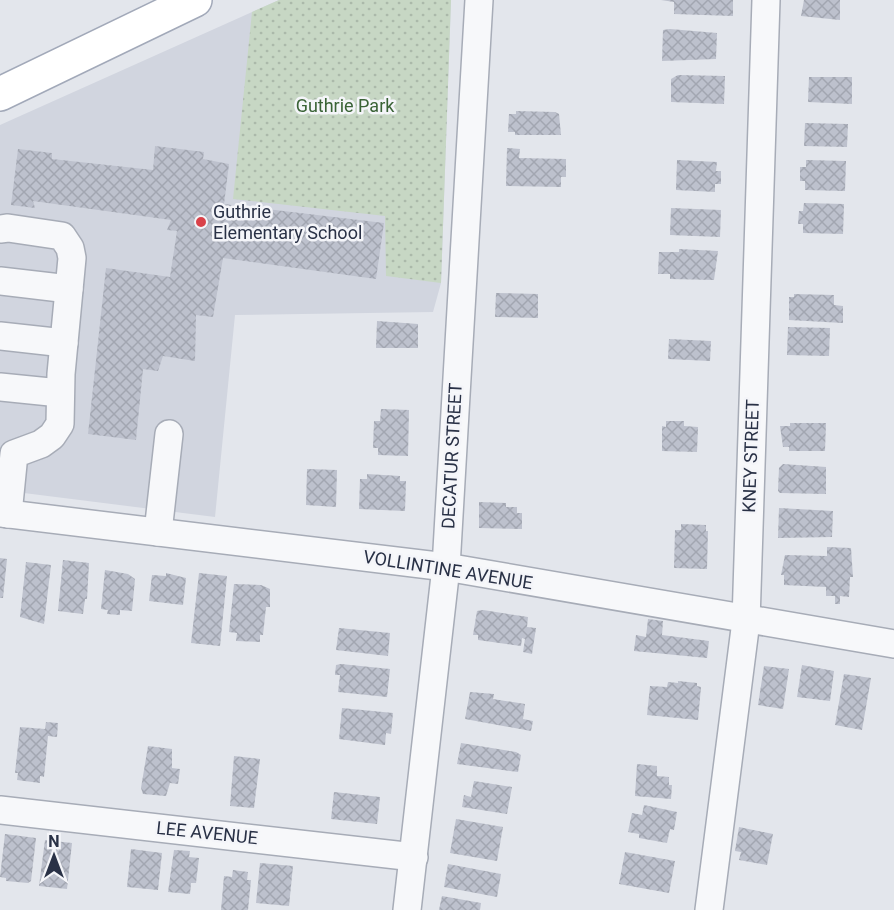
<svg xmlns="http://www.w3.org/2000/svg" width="894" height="910" font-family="Roboto,sans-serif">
	<defs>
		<pattern id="park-dots" width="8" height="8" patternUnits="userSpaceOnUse" patternTransform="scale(1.5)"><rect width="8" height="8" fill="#c7d7c4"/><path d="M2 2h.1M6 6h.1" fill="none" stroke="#abb9aa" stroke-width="1.8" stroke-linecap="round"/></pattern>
		<pattern id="building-cross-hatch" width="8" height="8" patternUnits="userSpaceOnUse" patternTransform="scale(1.5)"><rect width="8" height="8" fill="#bdc1cd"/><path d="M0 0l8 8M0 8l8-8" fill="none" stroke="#a2a6b1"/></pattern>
	</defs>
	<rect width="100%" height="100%" fill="#e3e6ec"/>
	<path fill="#d1d5df" d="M279 0H451L441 283 433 312 235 315 215 517 0 490V125Z"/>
	<path fill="url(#park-dots)" d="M279 0H451L441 283 386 276 385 216 233 199 252 12Z"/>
	<g fill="url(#building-cross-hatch)">
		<path d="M661 0H733V16L674 14V2Z"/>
		<path d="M804 0H840V20L801 16Z"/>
		<path d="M670 29 717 33 716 59 662 61 663 30Z"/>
		<path d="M678 75 725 76 724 104 671 102V79Z"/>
		<path d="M809 77H852V104L808 102Z"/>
		<path d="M516 111 555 112 559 114 561 135H515V132H508L509 114H516Z"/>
		<path d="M805 123 848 124 847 147 804 146Z"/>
		<path d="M155 146 204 152 203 159 229 164 224 204 384 223 376 279 223 258 213 317 196 315 195 361 163 356 158 371 143 369 136 440 88 434 106 268 170 277 177 231 167 230 171 220 33 201 35 208 11 205 18 149 52 153V159L153 170Z"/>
		<path d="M507 148 520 149 519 158 566 159V177H561V187L506 186Z"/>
		<path d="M677 160 717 162 716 171H721V184H715V192L676 190Z"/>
		<path d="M806 160 846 161 845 191 805 190V181H800V167H806Z"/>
		<path d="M804 203 844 204 843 234 803 233V224H798L799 211H803Z"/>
		<path d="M671 208 721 210 720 237 670 235Z"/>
		<path d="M679 249 718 251 714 280 670 279V274H658L659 252H679Z"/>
		<path d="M496 293 538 294V318L495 317Z"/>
		<path d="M794 294 834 295V305L843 306V323L789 320V297H794Z"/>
		<path d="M377 321 418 324V348H376Z"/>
		<path d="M788 327 830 328 829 356 787 355Z"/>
		<path d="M669 339 711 341 710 361 668 359Z"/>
		<path d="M381 409 409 410 408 456 378 455V448H373L374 421H380Z"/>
		<path d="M666 421H684V426L698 427 697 452 662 451V426L666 427Z"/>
		<path d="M790 423H826L825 451H789V447H783L780 426H790Z"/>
		<path d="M783 464 826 467V494L780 493 778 491 779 468Z"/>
		<path d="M307 469 337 470 336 507 306 505Z"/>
		<path d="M367 474 400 476V481H406L405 511 359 509 360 479H367Z"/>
		<path d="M479 502 506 503V507H517V513H522V529L479 528Z"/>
		<path d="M779 508 833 511 832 537 778 538Z"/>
		<path d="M681 524 706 525V531H708L707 569 674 568 675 530H681Z"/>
		<path d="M827 547 851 548 853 577H850L849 597 840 596V604H835V596H826V587L784 585V575H781L785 555 827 556Z"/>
		<path d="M0 558 7 559 3 598H0Z"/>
		<path d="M63 560 89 563 87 599H85L83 614 58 611Z"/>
		<path d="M26 562 51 565 44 624 20 617Z"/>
		<path d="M105 570 128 574 135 579 132 611 120 610V615L107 614 108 610 101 609Z"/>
		<path d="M166 573 186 578 183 605 149 601 152 575 166 576Z"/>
		<path d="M199 573 227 576 220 646 191 643Z"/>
		<path d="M234 584 261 585 270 589V607H266L263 635H260V642L236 641 237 633 229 632Z"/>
		<path d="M483 610 528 617 527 627 536 628 532 654 523 652 525 639 522 638 521 646 478 640V635H473L477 611Z"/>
		<path d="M648 619 663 621 662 635 709 641 707 658 634 651 636 635 646 637Z"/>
		<path d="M339 628 390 633 388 656 336 650Z"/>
		<path d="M341 664 390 669 387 697 338 692 340 675H335L336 665Z"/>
		<path d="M802 665 834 671 830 701 797 697Z"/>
		<path d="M764 666 789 669 783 709 758 705Z"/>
		<path d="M844 674 871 678 862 730 835 725Z"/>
		<path d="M678 681 697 683V686L701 687 698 720 647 715 650 686 667 687 668 682 678 683Z"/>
		<path d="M470 692 494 694 493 699 525 704 523 719 533 721 531 731 465 719Z"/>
		<path d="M342 708 393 713 391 734 386 733 385 745 339 739Z"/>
		<path d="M46 722 58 723 57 737 48 736 44 777 40 776V783L17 780 18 773H15L20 727 45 729Z"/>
		<path d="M461 743 516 752 521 755 518 772 457 764Z"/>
		<path d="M148 746 172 749V768L180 769 178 784 170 783 166 796 143 794 141 788Z"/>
		<path d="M234 756 260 759 254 808 230 806Z"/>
		<path d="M637 764 657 766V776L669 777V785H672L671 799 635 796Z"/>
		<path d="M474 781 512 787 507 814 462 807 464 795 471 797Z"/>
		<path d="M334 792 380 797 377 824 331 819Z"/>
		<path d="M644 805 677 812 674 830 670 829 667 843 639 838V834L628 832 632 813 642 815Z"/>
		<path d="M456 819 503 827 497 861 450 853Z"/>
		<path d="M739 827 773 834 767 865 739 860 741 852 735 851Z"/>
		<path d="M5 834 36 838 31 881 28 883 6 881V878L0 877Z"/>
		<path d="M45 840 72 843 67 889 39 886Z"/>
		<path d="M131 849 162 853 158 890 127 887Z"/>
		<path d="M174 850 190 851 189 857 199 858 196 883H191L190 894 168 892Z"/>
		<path d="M625 852 675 861 669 893 619 884Z"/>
		<path d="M260 863 293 866 289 906 256 903Z"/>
		<path d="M448 864 501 874 497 897 444 887Z"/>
		<path d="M233 870 248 872 247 880H251L248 910H221L224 876 232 877Z"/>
		<path d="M442 896 481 903 480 910H439Z"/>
	</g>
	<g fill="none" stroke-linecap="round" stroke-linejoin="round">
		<defs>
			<g id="minor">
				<path d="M0 229 8 228 62 236 70 248 72 258 61 374 60 424 52 436 41 444 14 454 8 514"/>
				<path d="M0 281 69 289"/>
				<path d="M0 336 64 343"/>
				<path d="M0 387 60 393"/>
				<path d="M0 513 446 567 894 644"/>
				<path d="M158 532 169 434"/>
				<path d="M0 810 414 857"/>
				<path d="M407 910 446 567 479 0"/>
				<path d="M709 910 746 621 766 0"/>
			</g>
			<path id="major" d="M0 94 195 0"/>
		</defs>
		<use href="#minor" stroke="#a7acb7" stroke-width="30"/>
		<use href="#major" stroke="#a2a9b9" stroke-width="36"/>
		<use href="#minor" stroke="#f7f8fa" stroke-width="27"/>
		<use href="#major" stroke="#fff" stroke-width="33"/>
	</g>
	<circle fill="#d94149" stroke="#f4f5f9" stroke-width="2" cx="201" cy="222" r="6"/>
	<g text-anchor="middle" stroke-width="5" stroke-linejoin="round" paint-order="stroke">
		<g font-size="18" fill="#3a6336" stroke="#f4f5f9">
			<text x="345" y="112">Guthrie Park</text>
		</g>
		<g font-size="18" fill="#293146" stroke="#f4f5f9" text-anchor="start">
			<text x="213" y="218">Guthrie<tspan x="213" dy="21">Elementary School</tspan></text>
		</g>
		<g font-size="18" fill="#293146" stroke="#f4f5f9">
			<text transform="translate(452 456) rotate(-87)" y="6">DECATUR STREET</text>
			<text transform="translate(751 456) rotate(-88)" y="6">KNEY STREET</text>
			<text transform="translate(448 570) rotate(9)" y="6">VOLLINTINE AVENUE</text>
			<text transform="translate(207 833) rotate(6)" y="6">LEE AVENUE</text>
		</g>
	</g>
	<g transform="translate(54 856)" stroke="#f4f5f9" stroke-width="4.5" paint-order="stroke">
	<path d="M0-4.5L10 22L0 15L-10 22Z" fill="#293146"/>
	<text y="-9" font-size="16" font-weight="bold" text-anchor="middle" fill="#293146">N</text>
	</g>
</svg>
